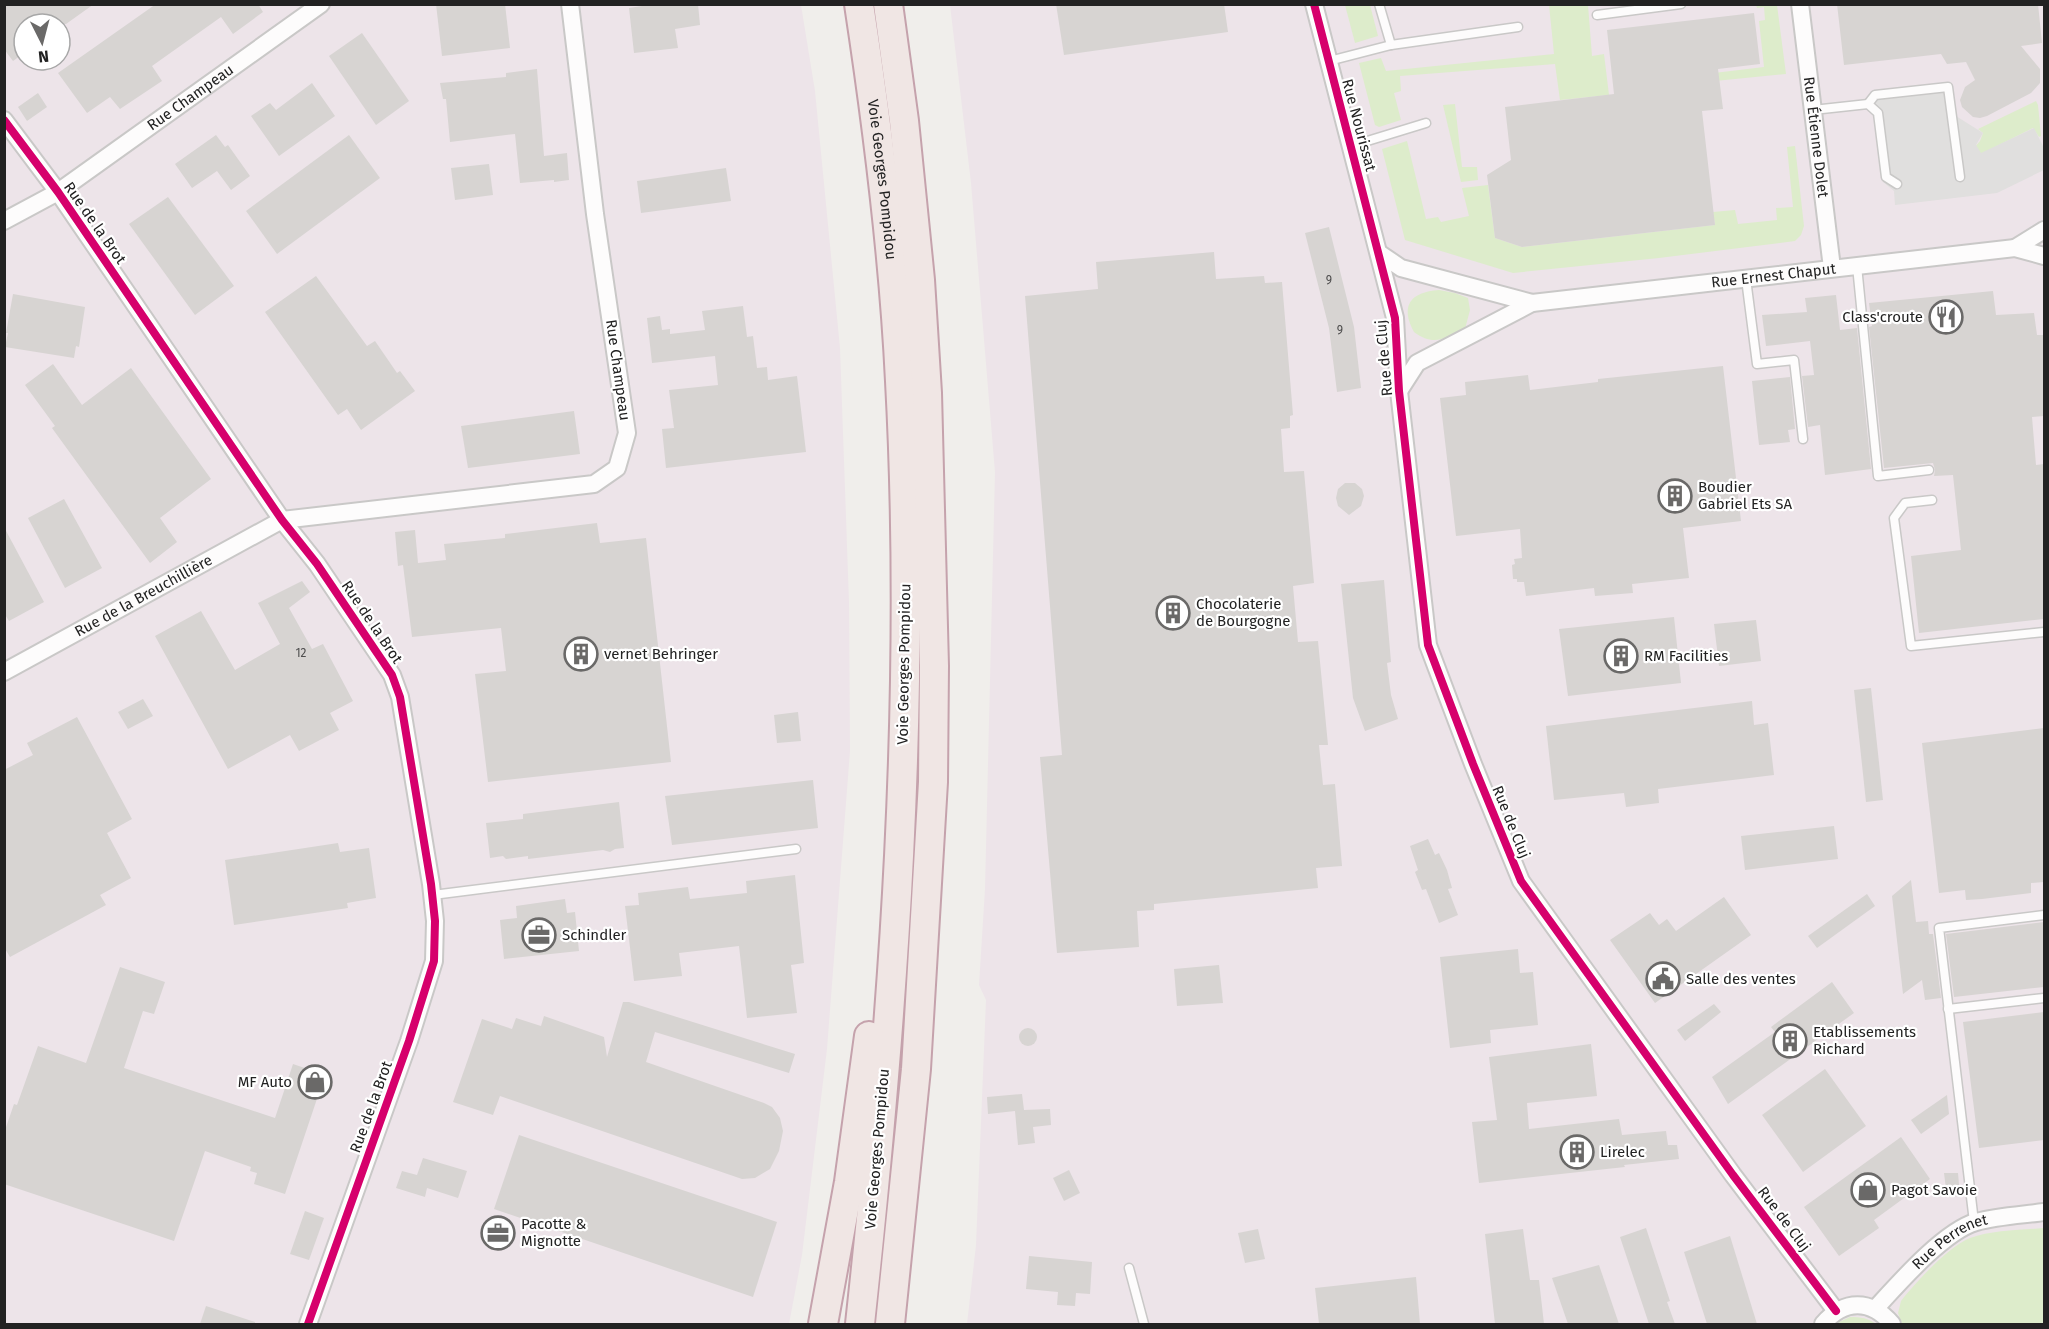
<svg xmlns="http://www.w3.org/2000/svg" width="2049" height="1329" font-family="'Fira Sans',sans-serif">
	<rect width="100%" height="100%" fill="#f0eeeb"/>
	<g fill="#ede4e9" fill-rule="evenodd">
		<path d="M5 5H801L815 91 840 348 849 602 850 751 827 1049 802 1255 789 1324H5ZM24 24H60V60H24Z"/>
		<path d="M950 5H2044V1324H967L976 1245 986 1000 979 985 985 889 995 472 971 183Z"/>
	</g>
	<g fill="#ddeccb">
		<path d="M1345 5H1370L1378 36 1355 43Z"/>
		<path d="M1549 5H1588L1592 56 1604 54 1609 95 1560 100 1555 64 1400 76 1401 91 1394 93 1401 120 1379 127 1375 125 1359 63 1381 58 1386 71 1554 54Z"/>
		<path d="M1756 5H1777L1786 74 1715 81 1714 73 1764 67 1759 21 1765 20 1764 7 1757 8Z"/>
		<path d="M2036 101 2038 105 2041 136 2039 137 2033 128 1981 154 1965 158 1980 141 1983 133 1978 129Z"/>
		<path d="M1455 104 1462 167H1477L1478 180 1461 182 1443 105Z"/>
		<path d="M1407 141 1426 219 1438 217 1441 222 1469 216 1462 188 1488 185 1495 238 1522 247 1715 225 1713 212 1735 210 1738 224 1777 220 1776 208 1793 207 1787 147 1795 146 1804 226 1801 235 1795 241 1659 258 1513 273 1405 240 1382 149Z"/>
		<path d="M1439 290 1455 293 1468 298 1470 310 1465 329C1445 338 1434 347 1414 332 1400 306 1410 292 1439 290Z"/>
		<path d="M2044 1228V1323L2029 1324H1902L1898 1313 1901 1301C1915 1283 1949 1246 1970 1238 1992 1230 2021 1230 2044 1228Z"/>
		<path d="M1850 1317C1861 1317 1868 1318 1876 1324H1835Z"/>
	</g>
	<path fill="#e0dfde" d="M1952 83 1956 116 1983 133 1976 145 1981 153 2034 128 2044 148V170L1997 193 1895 205 1894 191 1883 182 1871 93Z"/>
	<g fill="#d7d4d2">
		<path d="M4 4H94L66 24H24V53L13 61 4 49Z"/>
		<path d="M156 4H258L263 12 233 34 221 17 152 66 162 81 120 109 110 97 87 113 58 73Z"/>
		<path d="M436 4H505L510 48 442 56Z"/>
		<path d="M655 4H698L700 25 675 29 678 48 634 53 629 8Z"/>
		<path d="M1056 4H1224L1228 32 1064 55Z"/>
		<path d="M1837 4H2038L2042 43 2021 46 2040 69V83L2031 93 1987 116 1980 118 1973 117 1962 107 1960 100 1965 87 1975 80 1966 62 1947 64 1941 54 1844 65Z"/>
		<path d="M1754 13 1760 64 1718 69 1723 109 1702 111 1715 225 1522 247 1495 238 1487 175 1511 160 1505 107 1614 94 1607 30Z"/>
		<path d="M362 33 409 101 376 125 329 56Z"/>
		<path d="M537 69 544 156 567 153 569 180 554 182V180L520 183 515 134 450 142 446 99H443L440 83 506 77V73Z"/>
		<path d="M312 83 335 116 279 156 251 116 270 103 276 110Z"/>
		<path d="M38 93 47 107 27 121 18 107Z"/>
		<path d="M216 135 225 147 228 145 250 176 231 190 217 171 192 188 175 164Z"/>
		<path d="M349 135 380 178 277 254 246 211Z"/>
		<path d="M489 164 493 195 455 200 451 168Z"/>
		<path d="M726 168 731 201 641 213 637 181Z"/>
		<path d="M168 197 234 286 195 315 129 224Z"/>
		<path d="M1329 227 1354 327 1361 388 1337 392 1329 328 1305 233Z"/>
		<path d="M1214 252 1216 279 1264 276 1265 283 1282 282 1293 415 1290 416V428L1281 429 1284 472 1304 471 1314 583 1293 586 1298 642 1318 641 1328 745H1319L1323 785 1335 784 1342 866 1316 868 1318 888 1154 904V910L1137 911 1139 947 1057 953 1040 757 1062 755 1025 296 1098 289 1096 262Z"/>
		<path d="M316 276 367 346 375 341 397 373 400 371 415 391 361 430 347 409 338 415 265 312Z"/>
		<path d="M1993 291 1996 315 2034 313 2037 335H2044V416L2032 417 2036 465 2044 464V619L1919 633 1911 556 1961 550 1953 475 1934 476 1935 470 1933 463 1884 468 1869 327 1872 326 1869 303Z"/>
		<path d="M13 294 85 307 79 347 76 346 74 358 5 347 8 333H6Z"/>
		<path d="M1836 295 1840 330 1857 328 1871 469 1825 475 1820 425 1808 427 1802 376 1814 375 1810 341 1766 346 1762 315 1807 312 1805 298Z"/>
		<path d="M743 306 747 337 753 336 757 368 767 367 768 380 797 376 806 452 666 468 662 429 674 428 669 390 718 385 715 356 652 363 647 318 660 316 662 330 670 329V334L705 330 702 311Z"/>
		<path d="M53 364 82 405 131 368 211 479 160 518 177 542 150 563 52 428 55 426 25 385Z"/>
		<path d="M1723 366 1741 521 1683 528 1689 578 1632 584 1633 593 1595 596 1594 588 1526 596 1524 582H1517V579H1513L1512 565 1515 564 1514 559 1522 558 1520 529 1456 536 1440 398 1466 395 1465 382 1528 375 1530 390 1598 382V379Z"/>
		<path d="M1790 377 1795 429 1788 430 1790 442 1759 445 1752 381Z"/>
		<path d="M574 411 580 454 468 468 461 426Z"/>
		<path d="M1345 483H1355L1362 489 1364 496 1361 506 1349 515 1338 506 1336 498 1338 489Z"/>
		<path d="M64 499 102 568 65 588 28 518Z"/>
		<path d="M597 523 600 543 646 538 671 762 488 782 475 674 506 671 501 628 412 637 403 565 398 566 395 532 415 530 418 563 446 560 444 544 505 538V534Z"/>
		<path d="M4 527 44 602 9 621 4 613Z"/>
		<path d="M1384 580 1391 662 1387 663 1391 695 1398 719 1365 731 1353 698 1341 584Z"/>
		<path d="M302 581 310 592 289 608 312 649 323 644 353 701 330 713 339 730 299 751 290 735 228 769 155 636 201 611 235 670 280 644 258 603Z"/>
		<path d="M1674 617 1681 683 1568 696 1559 629Z"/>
		<path d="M1756 620 1761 661 1719 666 1714 624Z"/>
		<path d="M1871 688 1883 800 1866 802 1854 690Z"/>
		<path d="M143 699 153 716 128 729 118 712Z"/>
		<path d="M1752 701 1754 725 1768 723 1774 775 1658 789 1659 803 1626 807 1624 793 1554 800 1546 726Z"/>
		<path d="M798 712 801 741 777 743 774 715Z"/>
		<path d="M77 717 132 819 107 833 131 878 100 895 106 905 10 957 4 947V770L33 755 27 743Z"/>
		<path d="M2044 728V882L2031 883V893L1982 899 1966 900 1965 890 1939 893 1922 743Z"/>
		<path d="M813 780 818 828 672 845 665 796Z"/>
		<path d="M619 802 624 848 615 849 610 852 603 850 528 859V856L506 859 503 856 490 858 486 823 523 819V814Z"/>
		<path d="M1834 826 1838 859 1745 870 1741 836Z"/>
		<path d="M1428 839 1435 855 1439 853 1447 870 1452 888 1448 889 1458 915 1439 923 1426 889 1422 890 1415 872 1418 870 1410 846Z"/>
		<path d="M338 843 340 852 369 848 376 898 347 903 348 908 234 925 225 860Z"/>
		<path d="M795 875 804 963 791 965 797 1013 747 1018 739 946 679 953 682 976 634 981 625 906 639 905 638 893 688 887 690 899 747 893 746 881Z"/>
		<path d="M1911 880 1916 922 1928 921 1929 934H1933L1941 998 1925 1000 1922 980 1903 994 1892 896Z"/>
		<path d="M1867 894 1875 906 1817 948 1808 936Z"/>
		<path d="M1724 897 1751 935 1655 1003 1610 940 1650 913 1659 925 1667 919 1676 931Z"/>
		<path d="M565 899 567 913 575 912 579 951 504 959 500 920 517 918 516 906Z"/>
		<path d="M2044 922V987L1954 997 1946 934Z"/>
		<path d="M1518 949 1520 973 1533 972 1538 1025 1490 1030 1491 1043 1450 1048 1440 957Z"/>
		<path d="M1219 965 1223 1003 1177 1006 1174 969Z"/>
		<path d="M120 967 165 982 154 1014 143 1011 124 1068 275 1118 293 1064 325 1075 285 1194 254 1184 257 1173 250 1171 251 1167 205 1151 174 1241 4 1184V1133L14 1104 17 1105 38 1046 86 1063Z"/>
		<path d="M1832 982 1854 1013 1728 1104 1712 1077 1775 1032 1771 1027Z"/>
		<path d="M623 1002H629L795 1054 789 1073 655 1032 646 1062 764 1103 772 1107 780 1118 783 1131 779 1151 770 1169 755 1178 742 1179 500 1096 493 1115 453 1102 482 1019 512 1029 516 1018 541 1026 544 1016 604 1037 607 1057Z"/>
		<path d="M1714 1004 1721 1012 1685 1041 1677 1030Z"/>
		<path d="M2044 1012V1140L1979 1148 1963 1022Z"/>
		<circle cx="1028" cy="1037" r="9"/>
		<path d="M1591 1044 1597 1096 1527 1103 1529 1129 1619 1119 1622 1135 1666 1131 1668 1145H1677L1679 1159 1624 1165 1625 1167 1479 1183 1472 1122 1497 1120 1489 1057Z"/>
		<path d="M1825 1069 1866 1126 1803 1172 1762 1115Z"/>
		<path d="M1022 1094 1024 1110 1050 1109 1051 1125 1033 1127 1035 1143 1018 1145 1015 1111 988 1114 987 1097Z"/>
		<path d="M1947 1095 1949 1114 1921 1134 1911 1120Z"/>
		<path d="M519 1135 777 1222 753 1297 494 1209Z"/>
		<path d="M1901 1137 1930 1179 1874 1220 1879 1228 1839 1256 1804 1207Z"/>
		<path d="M423 1158 467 1171 458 1198 427 1188 425 1197 396 1188 402 1171 417 1175Z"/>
		<path d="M1069 1170 1080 1193 1064 1201 1053 1178Z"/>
		<path d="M1944 1173H1958L1960 1196 1947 1197Z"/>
		<path d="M305 1211 324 1218 309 1260 290 1254Z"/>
		<path d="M1646 1228 1670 1301 1667 1302 1675 1324H1649L1620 1237Z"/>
		<path d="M1258 1229 1265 1259 1245 1263 1238 1233Z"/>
		<path d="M1523 1229 1530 1280H1539L1544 1324H1495L1485 1234Z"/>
		<path d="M1730 1236 1757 1324H1707L1684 1252Z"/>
		<path d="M1029 1256 1092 1262 1090 1294 1076 1293 1075 1306 1057 1305 1058 1292 1026 1289Z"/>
		<path d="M1599 1265 1619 1324H1568L1552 1278Z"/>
		<path d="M1416 1277 1420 1324H1319L1315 1288Z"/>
		<path d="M206 1306 255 1322V1324H200Z"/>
	</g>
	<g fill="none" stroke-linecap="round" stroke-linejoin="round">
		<defs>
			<g id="service">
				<path d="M1379 4 1391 45"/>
				<path d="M1597 15 1681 4"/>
				<path d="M1329 61 1391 45 1518 27"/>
				<path d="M1813 110 1868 104"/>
				<path d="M1351 146 1426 123"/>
				<path d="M1897 184 1886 177 1878 113 1868 104 1875 95 1948 87 1960 177"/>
				<path d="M1857 266 1878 476 1929 470"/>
				<path d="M1746 279 1757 364 1794 360 1803 439"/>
				<path d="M1932 500 1905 503 1894 518 1911 646 2044 632"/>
				<path d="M433 895 796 849"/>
				<path d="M1948 1009 2044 998"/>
				<path d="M1974 1222 1939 928 2044 915"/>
				<path d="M1129 1268 1144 1324"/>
			</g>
			<g id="minor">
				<path d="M1314 4 1395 318 1399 391 1428 645 1473 764 1521 881 1733 1175 1836 1311"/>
				<path id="s1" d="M1800 4 1832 268"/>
				<path d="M4 120 58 192 282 520 317 564 392 675 400 697 431 884 435 921 434 961 409 1041 308 1324"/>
				<path id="s2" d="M4 221 58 192 321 4"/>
				<path d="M2015 248 2044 230"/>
				<path d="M1379 253 1401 268 1532 303"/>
				<path id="s3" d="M1399 391 1417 363 1532 303 2015 248 2044 256"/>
				<path id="s4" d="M4 672 282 520 594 484 617 468 627 433 595 214 570 4"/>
				<path id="s5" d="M1875 1309C1898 1284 1944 1231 1976 1222 1998 1216 2022 1215 2044 1212"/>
				<path d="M1823 1324C1844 1299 1871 1299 1892 1324"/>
			</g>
			<g id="trunk">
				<path id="s6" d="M859 4C878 129 894 256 900 381 917 696 894 1012 860 1324"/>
				<path d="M888 4 904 121 920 280 927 393 934 666 933 782 916 1069 890 1324"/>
				<path d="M823 1324 849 1182 869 1036"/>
			</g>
		</defs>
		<use href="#service" stroke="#c9c8c7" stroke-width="11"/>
		<use href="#minor" stroke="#c9c8c7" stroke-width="20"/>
		<use href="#trunk" stroke="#c5a2ac" stroke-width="32"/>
		<use href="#service" stroke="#fdfcfc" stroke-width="8"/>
		<use href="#minor" stroke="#fdfcfc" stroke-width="16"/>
		<use href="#trunk" stroke="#f0e6e4" stroke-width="28"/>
		<defs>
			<g id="cycleway">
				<path d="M1314 4 1395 318 1399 391 1428 645 1473 764 1521 881 1733 1175 1836 1311"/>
				<path d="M4 120 58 192 282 520 317 564 392 675 400 697 431 884 435 921 434 961 409 1041 308 1324"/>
			</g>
		</defs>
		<use href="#cycleway" stroke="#fff" stroke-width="11"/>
		<use href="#cycleway" stroke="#d6006c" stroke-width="8"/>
	</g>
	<defs>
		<symbol id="restaurant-ring" viewBox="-11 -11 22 22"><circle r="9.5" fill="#fff" stroke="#6a6968" stroke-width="1.5"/><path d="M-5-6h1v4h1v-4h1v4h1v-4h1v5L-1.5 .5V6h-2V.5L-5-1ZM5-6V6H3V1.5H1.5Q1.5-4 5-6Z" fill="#6a6968"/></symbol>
		<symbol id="building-ring" viewBox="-11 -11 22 22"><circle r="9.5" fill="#fff" stroke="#6a6968" stroke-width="1.5"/><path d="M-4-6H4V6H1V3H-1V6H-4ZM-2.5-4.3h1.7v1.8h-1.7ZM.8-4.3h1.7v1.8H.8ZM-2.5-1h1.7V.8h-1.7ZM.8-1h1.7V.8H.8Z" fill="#6a6968"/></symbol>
		<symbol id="office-ring" viewBox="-11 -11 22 22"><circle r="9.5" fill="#fff" stroke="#6a6968" stroke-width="1.5"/><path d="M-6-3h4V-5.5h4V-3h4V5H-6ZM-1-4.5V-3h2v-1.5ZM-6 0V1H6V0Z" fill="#6a6968"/></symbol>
		<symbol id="civic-ring" viewBox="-11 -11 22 22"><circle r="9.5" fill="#fff" stroke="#6a6968" stroke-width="1.5"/><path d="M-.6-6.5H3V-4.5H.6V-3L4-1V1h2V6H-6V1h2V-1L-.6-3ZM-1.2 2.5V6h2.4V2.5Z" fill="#6a6968"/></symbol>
		<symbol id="shop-ring" viewBox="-11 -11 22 22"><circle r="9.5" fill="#fff" stroke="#6a6968" stroke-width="1.5"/><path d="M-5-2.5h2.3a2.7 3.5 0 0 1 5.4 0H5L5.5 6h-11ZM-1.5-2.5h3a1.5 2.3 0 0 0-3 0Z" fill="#6a6968"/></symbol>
	</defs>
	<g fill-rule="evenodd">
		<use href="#restaurant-ring" x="1927" y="298" width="38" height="38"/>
		<use href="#building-ring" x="1656" y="477" width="38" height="38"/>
		<use href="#building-ring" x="1154" y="594" width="38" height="38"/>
		<use href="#building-ring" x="562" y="635" width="38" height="38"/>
		<use href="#building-ring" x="1602" y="637" width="38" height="38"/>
		<use href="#office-ring" x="520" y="916" width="38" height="38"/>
		<use href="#civic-ring" x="1644" y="960" width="38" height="38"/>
		<use href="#building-ring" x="1771" y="1022" width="38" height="38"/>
		<use href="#shop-ring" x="296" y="1063" width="38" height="38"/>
		<use href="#building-ring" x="1558" y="1133" width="38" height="38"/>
		<use href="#shop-ring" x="1849" y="1171" width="38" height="38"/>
		<use href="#office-ring" x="479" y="1214" width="38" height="38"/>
	</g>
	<g text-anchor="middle" stroke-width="4.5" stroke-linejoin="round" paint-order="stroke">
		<g font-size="12" fill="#4f4e4e">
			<text x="1329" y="284">9</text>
			<text x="1340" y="334">9</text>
			<text x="301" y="657">12</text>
		</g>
		<g font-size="15" fill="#222" stroke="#fff">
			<text dy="5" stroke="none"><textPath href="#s2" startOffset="224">Rue Champeau</textPath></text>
			<text transform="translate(1359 125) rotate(75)" y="5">Rue Nourissat</text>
			<text dy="5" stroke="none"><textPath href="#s1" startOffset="134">Rue Étienne Dolet</textPath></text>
			<text dy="5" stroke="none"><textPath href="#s6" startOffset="177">Voie Georges Pompidou</textPath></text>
			<text transform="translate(95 223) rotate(55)" y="5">Rue de la Brot</text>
			<text dy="5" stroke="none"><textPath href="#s3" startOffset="406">Rue Ernest Chaput</textPath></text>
			<text transform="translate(1384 358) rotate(-95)" y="5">Rue de Cluj</text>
			<text transform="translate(618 370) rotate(82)" y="5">Rue Champeau</text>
			<text dy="5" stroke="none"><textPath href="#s4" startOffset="159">Rue de la Breuchillière</textPath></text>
			<text transform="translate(372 622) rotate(56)" y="5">Rue de la Brot</text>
			<text transform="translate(904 664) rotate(-89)" y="5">Voie Georges Pompidou</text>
			<text transform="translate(1511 822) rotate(68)" y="5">Rue de Cluj</text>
			<text transform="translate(371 1107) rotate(-70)" y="5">Rue de la Brot</text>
			<text transform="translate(877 1149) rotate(-85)" y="5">Voie Georges Pompidou</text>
			<text transform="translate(1784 1219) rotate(53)" y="5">Rue de Cluj</text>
			<text dy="5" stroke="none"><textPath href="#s5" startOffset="102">Rue Perrenet</textPath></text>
		</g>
		<g font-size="15" fill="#222" stroke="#fff" text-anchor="start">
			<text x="1923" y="322" text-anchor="end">Class'croute</text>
			<text x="1698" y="492">Boudier<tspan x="1698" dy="17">Gabriel Ets SA</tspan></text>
			<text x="1196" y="609">Chocolaterie<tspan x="1196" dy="17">de Bourgogne</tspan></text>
			<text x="604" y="659">vernet Behringer</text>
			<text x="1644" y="661">RM Facilities</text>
			<text x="562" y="940">Schindler</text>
			<text x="1686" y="984">Salle des ventes</text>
			<text x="1813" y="1037">Etablissements<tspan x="1813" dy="17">Richard</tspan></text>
			<text x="292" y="1087" text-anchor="end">MF Auto</text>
			<text x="1600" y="1157">Lirelec</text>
			<text x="1891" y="1195">Pagot Savoie</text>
			<text x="521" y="1229">Pacotte &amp;<tspan x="521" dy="17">Mignotte</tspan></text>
		</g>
	</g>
	<rect width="2049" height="1329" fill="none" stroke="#222222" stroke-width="12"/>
	<g transform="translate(42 42) rotate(174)"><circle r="28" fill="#ffffff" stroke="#a7a7a7" stroke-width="1.5"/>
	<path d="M0-4.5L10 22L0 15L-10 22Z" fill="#6a6968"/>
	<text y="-9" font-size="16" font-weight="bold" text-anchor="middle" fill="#222222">N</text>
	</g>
</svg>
